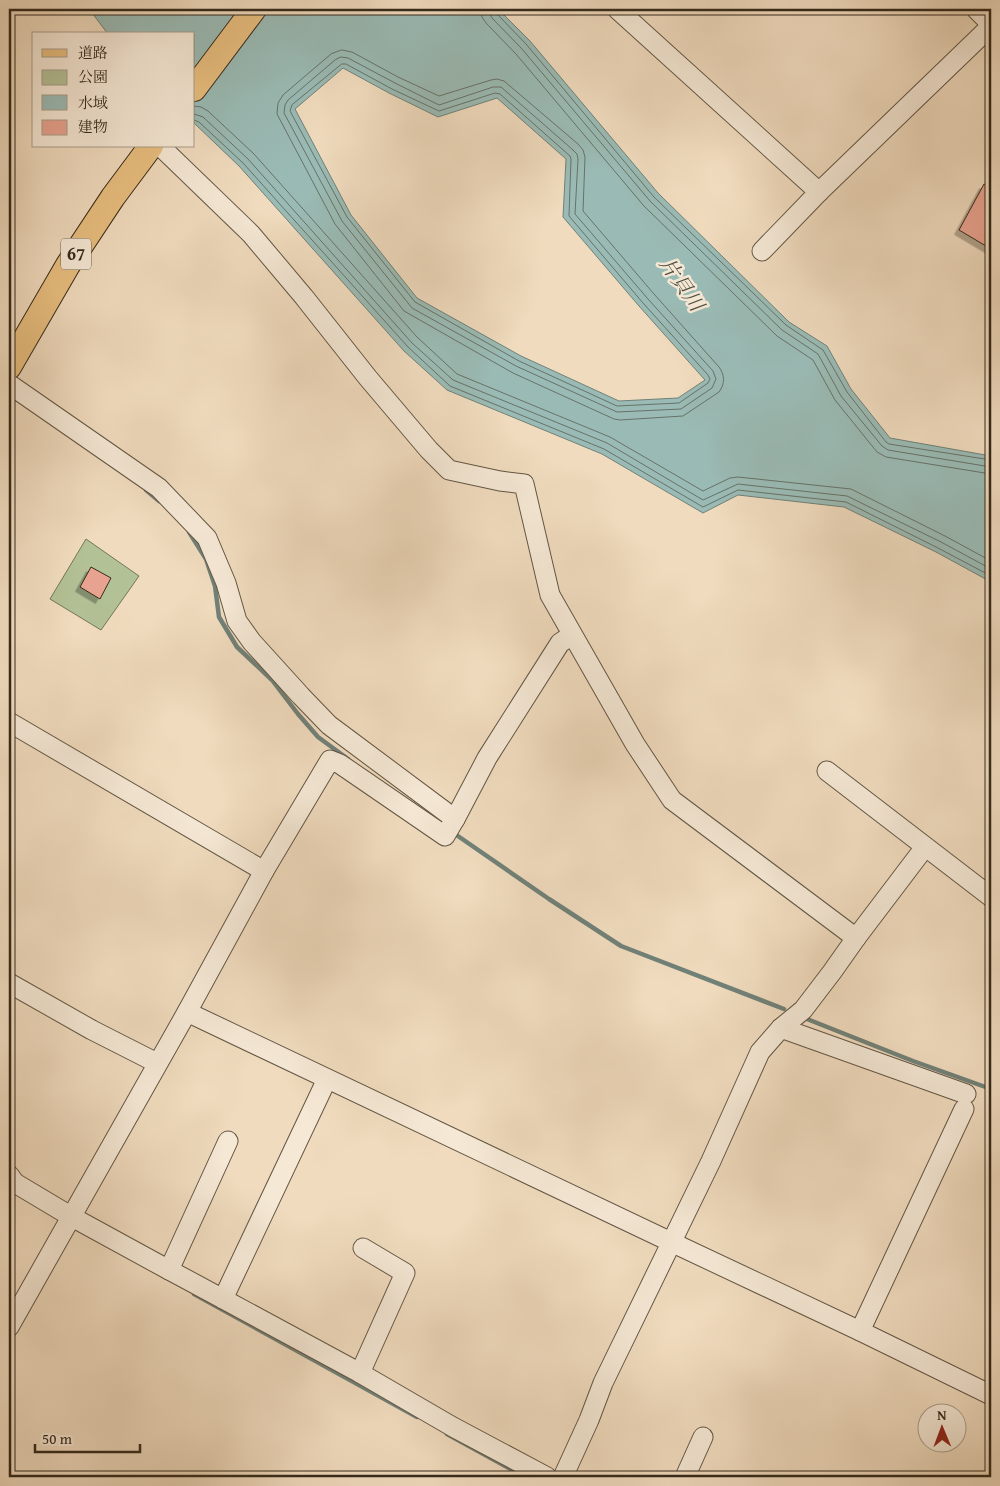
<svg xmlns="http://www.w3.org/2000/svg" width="1000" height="1486" font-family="'Gentium Book Plus','Noto Serif JP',serif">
	<defs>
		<filter id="shadow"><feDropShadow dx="-4.5" dy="4.5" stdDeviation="0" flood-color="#0004"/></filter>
	</defs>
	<rect width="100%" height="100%" fill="#f0dbbe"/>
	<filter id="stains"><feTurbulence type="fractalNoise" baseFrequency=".004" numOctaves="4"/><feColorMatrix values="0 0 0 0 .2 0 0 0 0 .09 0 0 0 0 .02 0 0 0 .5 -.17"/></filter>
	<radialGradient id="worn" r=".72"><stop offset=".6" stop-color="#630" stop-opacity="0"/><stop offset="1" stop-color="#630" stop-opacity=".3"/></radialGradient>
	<path fill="#b3c196" stroke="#747659" d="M86 539 139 576 101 630 50 599Z"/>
	<path fill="#9abbb5" stroke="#718178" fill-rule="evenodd" d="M89 9H498L530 41 658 193 789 322 827 346 851 389 890 438 991 456V582L936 552 844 507 738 495 703 513 602 454 447 390 404 351 239 166 194 123V34H108ZM343 68 389 93 438 117 497 98 566 159 563 217 639 306 705 380 678 398 619 401 521 356 417 298 351 215 295 109Z"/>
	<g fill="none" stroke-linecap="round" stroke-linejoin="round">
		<g stroke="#677268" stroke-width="1">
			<path d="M481 9 482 17 486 23 516 54 644 206 777 336 813 360 835 400 877 452 886 457 991 474"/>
			<path d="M489 9 490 14 492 18 522 49 650 201 782 330 818 354 841 396 882 446 888 450 991 467"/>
			<path d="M495 9 497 14 526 44 654 197 786 325 823 350 847 392 886 442 889 444 991 460"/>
			<path d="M342 50 352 52 398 77 439 96 491 80 497 79 504 81 578 144 583 150 585 157 583 211 654 294 719 367C725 375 725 384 719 392L683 416 620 420 614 419 513 373 404 311 335 224 277 114 278 103 283 95 331 54Z"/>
			<path d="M341 57 348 58 395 83 439 105 493 87H501L573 150 577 154 578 159 575 214 648 299 713 371 716 379 712 388 681 409 617 412 516 366 412 308 342 221 284 113 285 105 288 100 335 60Z"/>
			<path d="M342 64H346L392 89 439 111 495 93 500 94 570 156 571 159 569 216 643 303 708 375 710 379 708 383 679 403 617 406 519 361 415 302 347 217 290 111 292 105Z"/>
			<path d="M194 106 201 107 208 111 254 154 417 337 457 374 610 437 703 491 730 478 738 477 851 489 945 536 991 561"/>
			<path d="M194 114 203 117 248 159 412 343 453 380 607 443 703 500 738 484 847 496 941 542 991 569"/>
			<path d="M194 120 199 122 243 163 408 347 450 386 604 449 703 507 738 490 846 502 938 548 991 576"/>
		</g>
		<g stroke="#718178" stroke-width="4.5">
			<path d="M146 490 159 501"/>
			<path d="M189 532 206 559 215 586 219 617 237 647 272 680 298 714 318 737 348 759"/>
			<path d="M455 834 549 899 621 946 784 1009"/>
			<path d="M807 1019 913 1061 991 1089"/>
			<path d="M194 1294 417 1417"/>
			<path d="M447 1434 525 1477"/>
		</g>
	</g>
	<g fill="#e8a390" stroke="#342a1c" filter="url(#shadow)">
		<path d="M984 184 991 188V249L959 230Z"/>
		<path d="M91 567 111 578 100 599 80 587Z"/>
	</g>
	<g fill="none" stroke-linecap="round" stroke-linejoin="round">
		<defs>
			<g id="minor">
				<path d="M617 9 819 192 991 26"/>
				<path d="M976 9 991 24"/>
				<path d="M160 146 251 234 304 297 368 378 429 450 449 470 500 481 524 484 550 595 635 744 672 800 856 938"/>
				<path d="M762 251 819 192"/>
				<path d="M9 384 159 488 207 538 226 583 237 621 252 642 301 696 329 725 455 819 487 758 560 643 572 635"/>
				<path d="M9 722 264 871"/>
				<path d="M827 771 991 897"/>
				<path d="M9 983 92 1030 157 1063"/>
				<path d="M187 1012 671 1242 860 1331 991 1395"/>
				<path d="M781 1028 966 1094"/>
				<path d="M9 1175 15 1183 72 1217 169 1270 228 1141"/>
				<path d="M169 1270 223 1299 327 1079"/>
				<path d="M223 1299 360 1373 405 1273 363 1248"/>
				<path d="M9 1327 187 1012 264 871 330 760 340 764 445 836 455 819"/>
				<path d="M860 1331 964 1109"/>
				<path d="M360 1373 453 1427 547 1477"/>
				<path d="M563 1477 589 1420 603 1383 711 1161 760 1052 781 1028 803 1010 832 972 856 938 925 847"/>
				<path d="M685 1477 703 1437"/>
			</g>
			<g id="major">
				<path d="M194 89 254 9"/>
				<path d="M9 367 68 265 113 197 151 146"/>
			</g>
		</defs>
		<use href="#minor" stroke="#635644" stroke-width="21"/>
		<use href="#major" stroke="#342a1c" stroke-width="26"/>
		<use href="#minor" stroke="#f5e8d5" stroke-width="19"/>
		<use href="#major" stroke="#e8be7f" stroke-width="24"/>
	</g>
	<g text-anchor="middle" stroke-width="5" stroke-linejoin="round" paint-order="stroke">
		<rect fill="#f5e8d5" stroke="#6e6354" stroke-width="1" x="61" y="238.5" width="30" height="31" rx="4"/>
		<g font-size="18" font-weight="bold" fill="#342a1c">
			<text x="76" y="260">67</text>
		</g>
		<g font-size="20" font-style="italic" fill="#4e4e42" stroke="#f5e8d5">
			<text transform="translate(682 284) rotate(55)" y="7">片貝川</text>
		</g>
	</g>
	<rect width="1000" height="1486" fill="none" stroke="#f0dbbe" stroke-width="30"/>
	<rect x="10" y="10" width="980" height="1466" fill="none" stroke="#342a1c" stroke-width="2.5"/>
	<rect x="15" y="15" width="970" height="1456" fill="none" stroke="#342a1c"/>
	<rect x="32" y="32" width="162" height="115" fill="#f5e8d5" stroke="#a89c8b"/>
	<rect x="42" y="49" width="25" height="8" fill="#e8be7f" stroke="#a89c8b"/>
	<text x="78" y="58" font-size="15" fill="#342a1c">道路</text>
	<rect x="42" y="70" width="25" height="15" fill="#b3c196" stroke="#a89c8b"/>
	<text x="78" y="82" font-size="15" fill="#342a1c">公園</text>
	<rect x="42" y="95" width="25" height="15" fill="#9abbb5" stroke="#a89c8b"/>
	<text x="78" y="108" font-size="15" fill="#342a1c">水域</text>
	<rect x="42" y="120" width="25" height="15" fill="#e8a390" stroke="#a89c8b"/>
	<text x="78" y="132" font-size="15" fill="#342a1c">建物</text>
	<g transform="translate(942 1428) rotate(359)"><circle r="24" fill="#f5e8d5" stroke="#a89c8b"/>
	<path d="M0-4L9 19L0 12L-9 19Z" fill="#8f2418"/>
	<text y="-8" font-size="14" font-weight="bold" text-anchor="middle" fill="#342a1c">N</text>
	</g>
	<path d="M35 1444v8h105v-8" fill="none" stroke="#342a1c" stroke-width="2.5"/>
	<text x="42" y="1444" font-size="15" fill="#342a1c" stroke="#f5e8d5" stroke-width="4" paint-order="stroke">50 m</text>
	<rect width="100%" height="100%" filter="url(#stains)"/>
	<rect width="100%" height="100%" fill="url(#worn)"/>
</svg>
